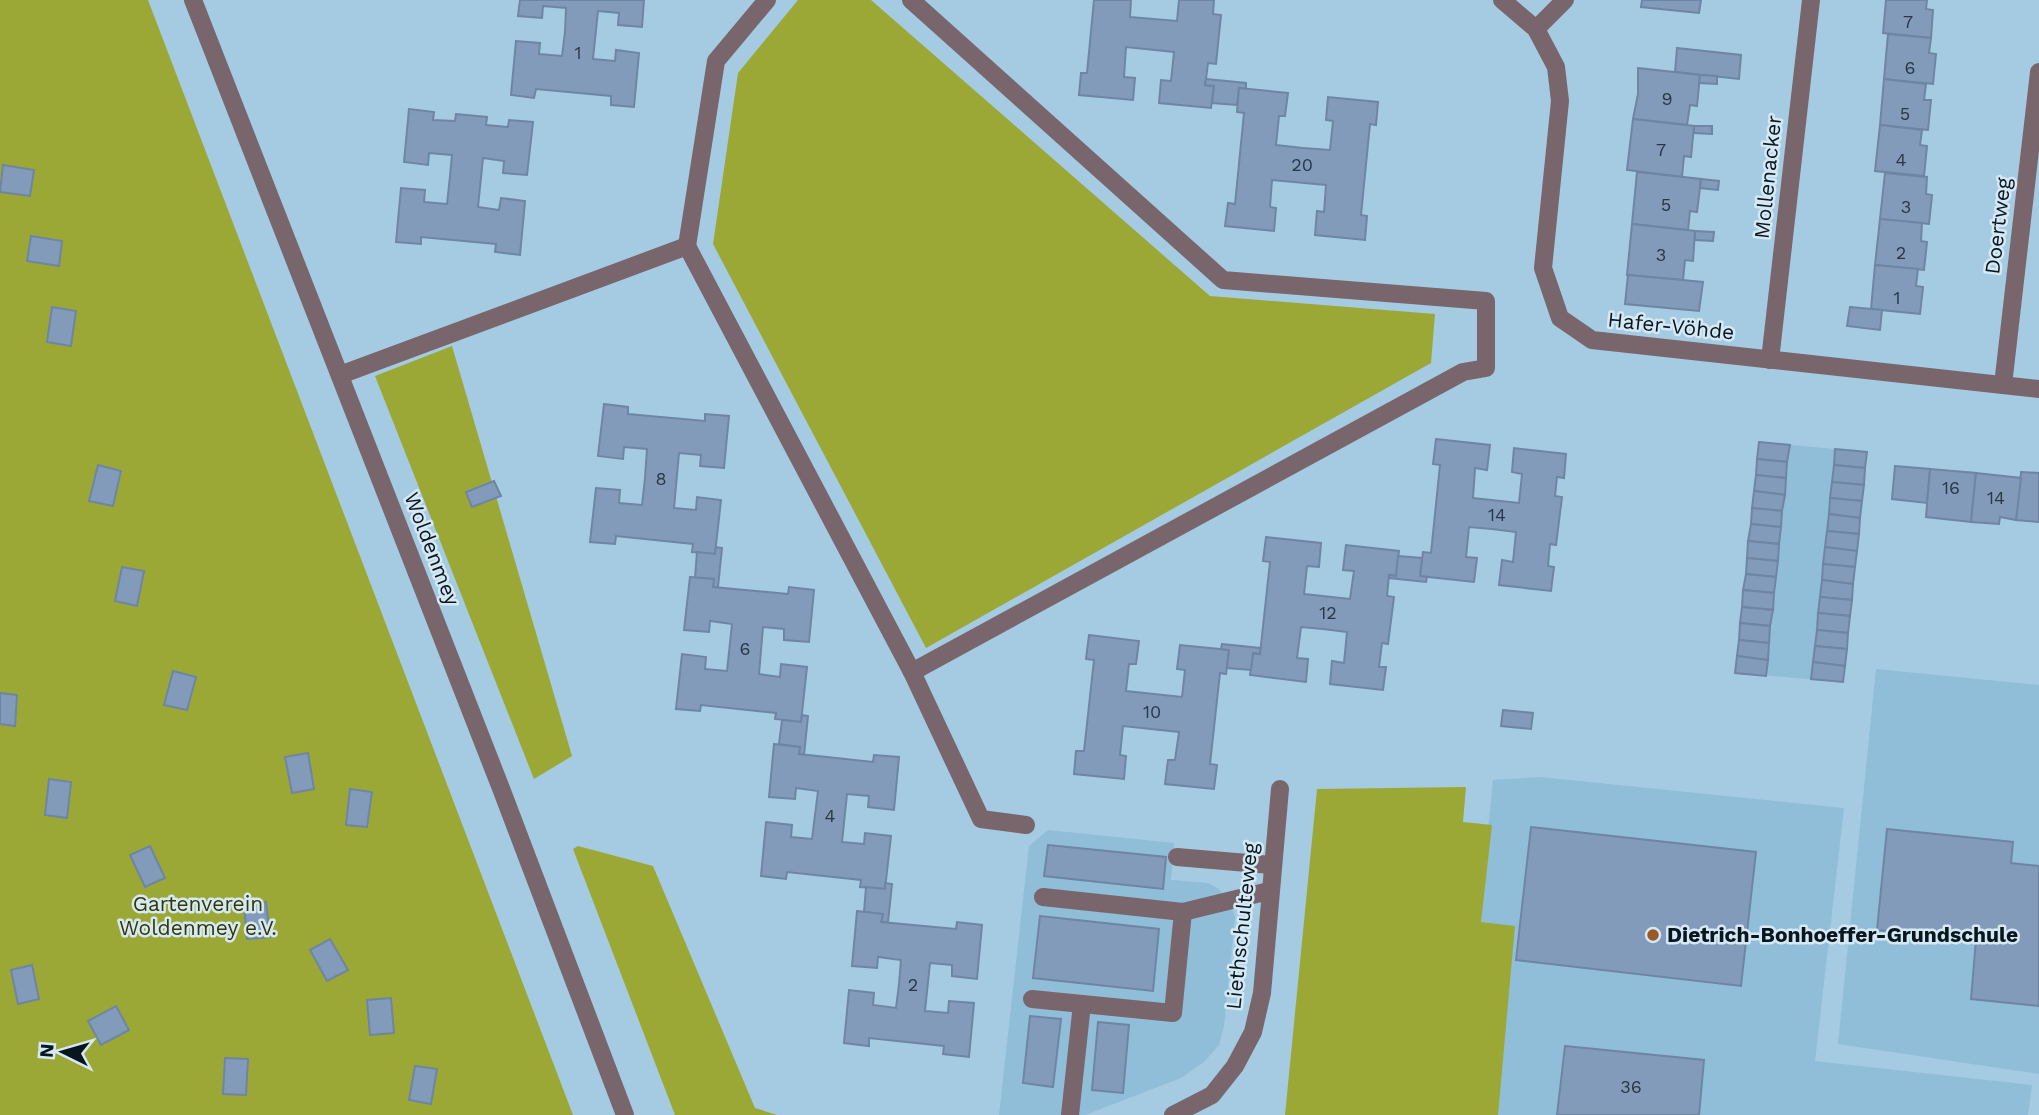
<svg xmlns="http://www.w3.org/2000/svg" width="2039" height="1115" font-family="'Work Sans',sans-serif">
	<rect width="100%" height="100%" fill="#a4cbe2"/>
	<g fill="#90bdd8">
		<path d="M1759 442 1867 452 1843 682 1735 673Z"/>
		<path d="M1876 669 2039 685V1074L1838 1044Z"/>
		<path d="M1540 777 1844 808 1815 1061 2032 1085 2028 1115H1460L1493 780Z"/>
		<path d="M1048 830 1174 843 1171 880 1208 883 1219 889 1229 901 1235 917 1224 1026 1219 1045 1204 1062 1181 1078 1085 1115H999L1029 846Z"/>
	</g>
	<g fill="#9ca836">
		<path d="M0 0H148L573 1115H0Z"/>
		<path d="M798 0H871L1210 296 1435 314 1431 363 926 648 713 244 738 73Z"/>
		<path d="M452 346 572 756 534 779 375 376Z"/>
		<path d="M1466 787 1463 822 1492 825 1481 922 1515 926 1498 1115H1285L1317 789Z"/>
		<path d="M578 846 653 866 755 1108 777 1115H675L573 849Z"/>
	</g>
	<g fill="#839bba" stroke="#6e85a3" stroke-width="2">
		<path d="M520 0H644L642 27 618 25 619 13 598 11 593 59 615 61 616 50 639 53 634 107 611 105V96L536 89 534 98 511 95 516 41 540 43 539 54 562 56 565 32 566 8 543 6 542 18 518 16Z"/>
		<path d="M1094 0H1131L1130 17 1177 21 1179 0H1214L1213 14 1221 15 1216 64 1208 63 1206 79 1205 85 1214 86 1211 108 1159 103 1161 80 1171 81 1174 52 1126 47 1124 77 1135 78 1133 100 1079 95 1081 73H1087Z"/>
		<path d="M1642 0H1701L1699 13 1641 7Z"/>
		<path d="M1886 0H1927L1926 9 1933 10 1931 38 1883 33Z"/>
		<path d="M1888 34 1931 38 1929 53 1936 54 1933 84 1884 79Z"/>
		<path d="M1677 48 1741 55 1739 79 1675 72Z"/>
		<path d="M1638 68 1700 75 1697 106 1690 105 1687 125 1633 119 1638 94Z"/>
		<path d="M1700 75 1717 76V84L1699 83Z"/>
		<path d="M1206 79 1246 83V89L1239 88 1237 105 1212 103 1214 86 1205 85Z"/>
		<path d="M1884 79 1926 84 1924 100H1931L1928 130 1880 125Z"/>
		<path d="M1239 88 1288 93 1285 116H1279L1276 145 1303 148 1330 150 1333 121 1326 120 1328 97 1378 102 1376 125 1370 124 1361 215 1367 216 1365 240 1315 235 1317 211 1324 212 1326 185 1272 180 1270 207 1276 208 1274 231 1225 226 1228 203 1235 204 1244 113 1237 112Z"/>
		<path d="M409 109 434 112 433 120 455 121 456 114 487 117 486 125 508 127 509 120 533 122 527 175 503 173 504 161 483 158 478 207 499 210 501 198 525 201 520 255 495 252 496 244 421 237V244L396 242 401 188 425 190 424 202 447 204 450 176 452 155 429 153 428 165 404 162Z"/>
		<path d="M1633 119 1694 126 1691 157 1684 156 1682 177 1627 170Z"/>
		<path d="M1880 125 1922 130 1920 145 1927 146 1924 176 1875 171Z"/>
		<path d="M1694 126H1712V134L1694 133Z"/>
		<path d="M3 165 34 170 30 196 0 192Z"/>
		<path d="M1637 172 1701 179 1697 212 1690 211 1688 230 1632 224Z"/>
		<path d="M1885 173 1927 177 1926 194 1932 195 1929 224 1880 219Z"/>
		<path d="M1701 179 1719 181 1718 190 1700 188Z"/>
		<path d="M1880 219 1922 223 1921 241 1927 242 1924 270 1875 265Z"/>
		<path d="M1632 224 1695 231 1693 261 1685 260 1683 280 1627 275Z"/>
		<path d="M1695 231 1714 232 1713 241 1695 240Z"/>
		<path d="M31 236 62 241 59 266 27 261Z"/>
		<path d="M1875 265 1918 269 1916 286 1923 287 1920 314 1871 309Z"/>
		<path d="M1628 275 1703 282 1699 311 1625 304Z"/>
		<path d="M52 307 76 311 71 346 47 342Z"/>
		<path d="M1850 307 1882 310 1880 330 1847 326Z"/>
		<path d="M604 404 628 407V414L705 421V414L729 416 724 468 700 466 701 455 679 453 674 508 696 510 697 497 721 500 715 554 692 552 693 544 616 536 615 544 590 542 596 488 620 490 619 503 642 505 645 478 647 449 624 447 623 459 598 456Z"/>
		<path d="M1436 439 1490 445 1487 470 1475 468 1473 498 1519 503 1522 474 1512 472 1514 448 1566 454 1564 478 1557 477 1555 496 1562 497 1556 545 1550 544 1548 566 1554 567 1551 591 1499 585 1502 560 1513 562 1516 532 1492 529 1469 527 1466 557 1477 558 1474 582 1420 576 1423 552 1431 553 1440 465 1433 464Z"/>
		<path d="M1759 442 1790 445 1787 462 1757 459Z"/>
		<path d="M1835 449 1867 452 1865 468 1834 465Z"/>
		<path d="M1757 459 1787 462 1786 478 1756 475Z"/>
		<path d="M98 465 121 471 113 506 89 501Z"/>
		<path d="M1834 465 1865 468 1864 485 1832 482Z"/>
		<path d="M1895 466 1930 469 1927 503 1892 499Z"/>
		<path d="M1930 469 1976 473 1971 522 1926 517Z"/>
		<path d="M2021 472 2039 473V522L2016 520Z"/>
		<path d="M1976 473 2021 478 2016 520 2000 517 1999 524 1971 522Z"/>
		<path d="M1756 475 1786 478 1785 495 1754 491Z"/>
		<path d="M494 481 501 496 472 507 466 492Z"/>
		<path d="M1832 482 1864 485 1862 501 1830 498Z"/>
		<path d="M1754 491 1785 495 1782 511 1752 508Z"/>
		<path d="M1830 498 1862 501 1860 518 1829 514Z"/>
		<path d="M1752 508 1782 511 1781 527 1751 524Z"/>
		<path d="M1829 514 1860 518 1859 534 1827 531Z"/>
		<path d="M1751 524 1781 527 1779 544 1748 541Z"/>
		<path d="M1827 531 1859 534 1857 551 1825 547Z"/>
		<path d="M1266 537 1321 543 1319 567 1307 566 1304 594 1350 599 1354 571 1343 570 1346 545 1399 551 1396 576 1389 575 1387 596 1394 597 1388 644 1382 643 1379 667H1386L1383 690 1330 684 1332 661 1344 663 1347 632 1323 629 1301 627 1297 658 1308 659 1306 682 1250 675 1253 653 1260 654 1270 562 1263 561Z"/>
		<path d="M1748 541 1779 544 1778 561 1747 558Z"/>
		<path d="M716 547 722 548 718 587H713L714 579 695 578 697 552 715 554Z"/>
		<path d="M1825 547 1857 551 1855 567 1823 564Z"/>
		<path d="M1398 556 1422 558 1420 576 1427 577 1426 582 1389 578V575L1396 576Z"/>
		<path d="M1747 558 1778 561 1776 577 1746 574Z"/>
		<path d="M1823 564 1855 567 1853 584 1822 580Z"/>
		<path d="M122 567 144 571 137 606 115 601Z"/>
		<path d="M1746 574 1776 577 1774 593 1743 590Z"/>
		<path d="M690 577 714 579 713 587 788 594 789 587 814 590 809 642 784 640V629L763 627 759 674 780 677 781 664 807 667 801 722 775 719 776 713 701 705 700 711 676 709 682 654 706 657 705 669 727 671 732 624 710 621 709 632 684 630Z"/>
		<path d="M1822 580 1853 584 1852 600 1820 597Z"/>
		<path d="M1743 590 1774 593 1773 610 1742 607Z"/>
		<path d="M1820 597 1852 600 1850 616 1818 613Z"/>
		<path d="M1742 607 1773 610 1770 626 1740 623Z"/>
		<path d="M1818 613 1850 616 1848 633 1817 630Z"/>
		<path d="M1740 623 1770 626 1769 643 1739 640Z"/>
		<path d="M1817 630 1848 633 1847 649 1815 646Z"/>
		<path d="M1089 635 1139 641 1136 664H1129L1126 691 1182 697 1185 670 1177 669 1180 645 1229 650 1226 674 1220 673 1210 764 1217 765 1214 789 1165 784 1168 760H1175L1179 732 1123 726 1120 755 1126 756 1124 779 1074 774 1076 751H1084L1094 660 1086 659Z"/>
		<path d="M1739 640 1769 643 1768 660 1737 656Z"/>
		<path d="M1222 644 1260 648V654L1253 653 1251 670 1227 668 1229 650 1221 649Z"/>
		<path d="M1815 646 1847 649 1845 666 1813 662Z"/>
		<path d="M1737 656 1768 660 1766 676 1735 673Z"/>
		<path d="M1813 662 1845 666 1843 682 1811 679Z"/>
		<path d="M173 671 196 677 187 710 164 705Z"/>
		<path d="M0 693 17 695 15 726 0 724Z"/>
		<path d="M1503 710 1533 713 1531 729 1501 726Z"/>
		<path d="M802 715 808 716 804 755 799 754 800 747 779 744 782 720 801 722Z"/>
		<path d="M774 744 800 747 799 754 873 762 874 755 899 757 894 810 868 807 869 796 847 794 842 842 864 844 865 833 891 836 885 889 860 887 861 880 787 872 786 879 761 876 766 822 792 825 791 837 812 839 818 791 796 788 795 799 769 797Z"/>
		<path d="M308 753 314 789 292 793 285 757Z"/>
		<path d="M49 779 71 782 67 818 45 815Z"/>
		<path d="M350 789 372 792 367 827 346 825Z"/>
		<path d="M1531 827 1756 852 1741 986 1516 960Z"/>
		<path d="M1887 829 2013 842 2011 863 2039 866V1006L1971 999 1976 940 1877 930Z"/>
		<path d="M1048 845 1166 857 1163 889 1044 876Z"/>
		<path d="M150 846 165 878 145 887 130 855Z"/>
		<path d="M885 883 892 884 888 922H881L883 914 864 912 866 887 885 889Z"/>
		<path d="M266 902 270 937 247 939 244 904Z"/>
		<path d="M857 911 883 914 881 922 956 929 957 922 982 925 977 979 952 976V965L930 963 925 1011 948 1013 949 1001 974 1003 969 1057 943 1054 944 1046 869 1038V1046L844 1043 849 990 874 993 873 1005 896 1008 899 984 901 960 878 957 877 968 852 966Z"/>
		<path d="M1040 916 1159 929 1153 991 1033 978Z"/>
		<path d="M330 939 348 970 327 981 310 950Z"/>
		<path d="M32 965 39 999 18 1004 11 970Z"/>
		<path d="M391 998 394 1033 370 1035 367 1000Z"/>
		<path d="M116 1006 129 1030 101 1045 88 1021Z"/>
		<path d="M1030 1016 1061 1019 1053 1087 1023 1083Z"/>
		<path d="M1098 1022 1129 1025 1123 1093 1092 1090Z"/>
		<path d="M1565 1046 1704 1060 1699 1115H1557Z"/>
		<path d="M225 1058 248 1059 246 1095 223 1094Z"/>
		<path d="M415 1066 437 1069 431 1104 409 1100Z"/>
	</g>
	<g fill="none" stroke-linecap="round" stroke-linejoin="round">
		<g stroke="#78666c" stroke-width="18">
			<path d="M193 0 502 791 625 1115"/>
			<path d="M911 0 1223 280 1486 301V368L1463 372 912 672 981 819 1026 825"/>
			<path d="M1502 0 1536 29 1556 67 1560 101 1543 268 1560 318 1592 340 2039 389"/>
			<path d="M1536 29 1565 0"/>
			<path d="M687 246 716 61 767 0"/>
			<path d="M1770 360 1811 0"/>
			<path d="M340 375 687 246 912 672"/>
			<path d="M2003 385 2039 72"/>
			<path d="M1177 857 1271 865"/>
			<path d="M1183 912 1269 891"/>
			<path d="M1032 999 1173 1013 1183 912 1043 897"/>
			<path d="M1070 1115 1082 1004"/>
			<path d="M1173 1115 1212 1095 1235 1066 1253 1032 1262 993 1280 789"/>
		</g>
	</g>
	<circle fill="#9a5825" stroke="#d5e8f4" stroke-width="2.5" cx="1653" cy="935" r="7"/>
	<g text-anchor="middle" stroke-width="5" stroke-linejoin="round" paint-order="stroke">
		<g font-size="18" fill="#273846">
			<text x="1908" y="28">7</text>
			<text x="578" y="59">1</text>
			<text x="1910" y="74">6</text>
			<text x="1667" y="105">9</text>
			<text x="1905" y="120">5</text>
			<text x="1661" y="156">7</text>
			<text x="1901" y="166">4</text>
			<text x="1302" y="171">20</text>
			<text x="1666" y="211">5</text>
			<text x="1906" y="213">3</text>
			<text x="1901" y="259">2</text>
			<text x="1661" y="261">3</text>
			<text x="1897" y="304">1</text>
			<text x="661" y="485">8</text>
			<text x="1951" y="494">16</text>
			<text x="1996" y="504">14</text>
			<text x="1497" y="521">14</text>
			<text x="1328" y="619">12</text>
			<text x="745" y="655">6</text>
			<text x="1152" y="718">10</text>
			<text x="830" y="822">4</text>
			<text x="913" y="991">2</text>
			<text x="1631" y="1093">36</text>
		</g>
		<g font-size="21" fill="#08171f" stroke="#d5e8f4">
			<text transform="translate(1768 177) rotate(-84)" y="7">Mollenacker</text>
			<text transform="translate(1998 226) rotate(-83)" y="7">Doertweg</text>
			<text transform="translate(1671 326) rotate(6)" y="7">Hafer-Vöhde</text>
			<text transform="translate(432 549) rotate(69)" y="7">Woldenmey</text>
			<text transform="translate(1242 926) rotate(-84)" y="7">Liethschulteweg</text>
		</g>
		<g font-size="21" fill="#333803" stroke="#d5e8f4">
			<text x="198" y="911">Gartenverein<tspan x="198" dy="24">Woldenmey e.V.</tspan></text>
		</g>
		<g font-size="21" font-weight="bold" fill="#08171f" stroke="#d5e8f4" text-anchor="start">
			<text x="1667" y="942">Dietrich-Bonhoeffer-Grundschule</text>
		</g>
	</g>
	<g transform="translate(63 1052) rotate(275)" stroke="#d5e8f4" stroke-width="5" paint-order="stroke">
	<path d="M0-5L12 26L0 18L-12 26Z" fill="#08171f"/>
	<text y="-10" font-size="19" font-weight="bold" text-anchor="middle" fill="#08171f">N</text>
	</g>
</svg>
